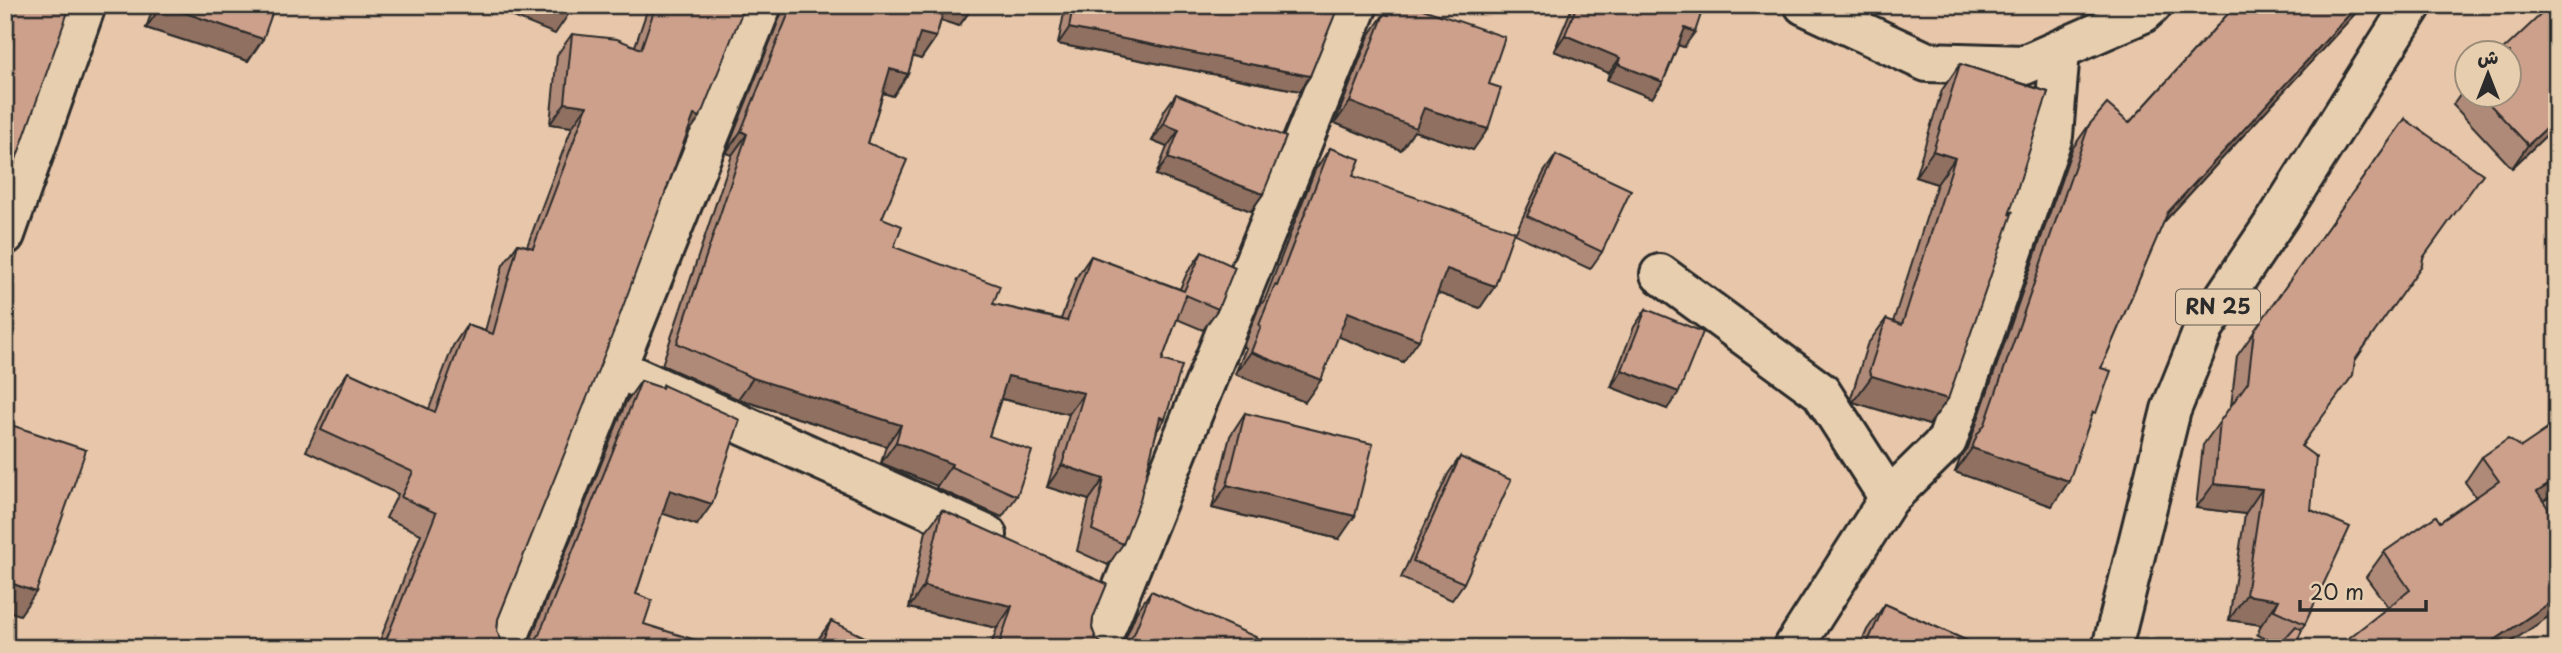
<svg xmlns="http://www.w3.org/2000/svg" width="2562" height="653" font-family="'Playpen Sans','Playpen Sans Arabic',sans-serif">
	<rect width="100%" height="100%" fill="#e7c6a9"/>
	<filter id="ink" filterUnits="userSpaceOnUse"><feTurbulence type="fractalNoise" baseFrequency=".0143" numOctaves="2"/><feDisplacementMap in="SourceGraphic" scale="14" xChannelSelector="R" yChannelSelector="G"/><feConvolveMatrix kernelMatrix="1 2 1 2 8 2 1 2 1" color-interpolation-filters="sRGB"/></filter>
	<g filter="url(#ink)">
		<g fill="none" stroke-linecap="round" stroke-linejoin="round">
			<defs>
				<g id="minor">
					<path d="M1804 5 1927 62 2024 65 2143 13 2152 5"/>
					<path d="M5 235 86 5"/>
					<path d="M1660 274 1821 392 1889 498"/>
					<path d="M616 368 987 535"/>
					<path d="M504 648 762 5"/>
					<path d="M1098 648 1358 5"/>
					<path d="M1793 648 1889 498 1947 441 2053 136 2060 50"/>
				</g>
				<path id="major" d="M2112 648 2171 410 2205 326 2279 216 2412 5"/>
			</defs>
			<use href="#minor" stroke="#2b2b2b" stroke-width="44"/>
			<use href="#major" stroke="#2b2b2b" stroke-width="44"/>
			<use href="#minor" stroke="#e7ceaf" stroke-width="38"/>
			<use href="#major" stroke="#e7ceaf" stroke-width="38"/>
		</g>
		<g fill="#b08a78" stroke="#2b2b2b" stroke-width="2">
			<path d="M154 5H275L248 61 146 28Z"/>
			<path d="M649 5H745L687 136 498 619 497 631 501 640 511 647 516 648H377L421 534 386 518 398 494 306 451 333 393 348 372 429 409 453 346 467 325 485 331 503 265 518 244 527 246 572 127 550 124 557 55 572 34 635 46Z"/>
			<path d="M783 5H974L959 26 941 20 936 37 921 59 913 56 908 74 893 96 883 93 868 143 882 218 894 247 993 304 1061 319 1076 278 1091 256 1180 289 1187 273 1202 252 1218 309 1203 330 1177 319 1162 360 1157 431 1123 544 1108 565 1077 551 1089 500 1047 487 1069 414 1001 399 989 436 1017 496 1002 517 936 488 937 486 881 463 886 446 738 399 662 365 732 155 726 153 782 12Z"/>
			<path d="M1069 5H1114L1144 11 1146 5H1306L1310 76 1300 91 1058 44 1064 13Z"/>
			<path d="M1390 5H1411L1489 84 1473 150 1414 131 1401 150 1335 123 1369 36Z"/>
			<path d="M1573 5H1704L1684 47 1678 45 1663 82 1652 98 1607 80 1609 73 1554 51Z"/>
			<path d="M2236 5H2363L2163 223 2101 368 2090 421 2052 506 1955 472 1960 459 1968 448 2072 149 2089 125 2129 123Z"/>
			<path d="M1960 64 2048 92 1929 425 1853 402 1851 398 1867 345 1886 319 1893 322 1937 184 1915 177 1942 90Z"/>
			<path d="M2468 84V94H2510L2557 125 2512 168 2453 105Z"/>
			<path d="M1176 94 1263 194 1251 211 1156 175 1167 147 1152 141 1164 111Z"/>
			<path d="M2405 119 2423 259 2355 361 2302 446 2311 510 2305 624 2301 629 2279 645 2257 635 2261 625 2229 620 2245 514 2196 508 2203 445 2231 406 2237 356Z"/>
			<path d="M1330 148 1353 176 1480 308 1438 293 1403 362 1338 336 1305 402 1235 374 1246 348 1243 347 1259 307 1265 299 1315 170Z"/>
			<path d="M1556 155 1602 252 1590 269 1515 234 1544 172Z"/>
			<path d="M1646 309 1667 409 1611 387 1634 327Z"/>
			<path d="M641 381 661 388 663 385 697 525 662 513 636 594 644 624 528 646 626 402Z"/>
			<path d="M1245 413 1339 539 1212 508 1230 436Z"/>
			<path d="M1460 457 1464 583 1452 600 1401 578 1448 474Z"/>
			<path d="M2482 457 2557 492 2388 607 2366 577 2384 552 2440 522 2476 497 2465 482Z"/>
			<path d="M942 510 1093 618 1092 628 1096 639 1105 646 1116 648H990L997 628 909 608 926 531Z"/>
			<path d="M1151 591 1273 648 1123 645 1136 613Z"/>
			<path d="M1885 604 1983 648H1859L1867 630Z"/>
			<path d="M831 621 887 648H814L819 638Z"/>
		</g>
		<g fill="#907061" stroke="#2b2b2b" stroke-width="2">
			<path d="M162 5 263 39 248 61 146 28Z"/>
			<path d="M556 5 570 12 555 34 487 6Z"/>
			<path d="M942 5H974L959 26 933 18Z"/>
			<path d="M2358 5H2363L2151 236 2168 212Z"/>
			<path d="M1069 28 1310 76 1300 91 1058 44Z"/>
			<path d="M1685 28 1695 32 1684 47 1674 44Z"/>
			<path d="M920 33 936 37 921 59 905 54Z"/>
			<path d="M1565 35 1620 58 1609 73 1554 51Z"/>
			<path d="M1618 64 1663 82 1652 98 1607 80Z"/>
			<path d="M890 69 908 74 893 96 875 90Z"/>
			<path d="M1350 102 1424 108 1488 129 1473 150 1414 131 1401 150 1335 123Z"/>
			<path d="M565 103 587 106 572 127 550 124Z"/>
			<path d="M694 115 700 117 685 138Z"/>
			<path d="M2557 118V125L2512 168 2528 145Z"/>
			<path d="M1164 124 1179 130 1167 147 1152 141Z"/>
			<path d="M741 131 747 134 732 155 726 153Z"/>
			<path d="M1933 151 1955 158 1937 184 1915 177Z"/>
			<path d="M1168 158 1263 194 1251 211 1156 175Z"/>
			<path d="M1447 269 1495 286 1480 308 1432 291Z"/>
			<path d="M1348 312 1419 340 1403 362 1332 334Z"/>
			<path d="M1251 352 1321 380 1305 402 1235 374Z"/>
			<path d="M1622 370 1679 392 1667 409 1611 387Z"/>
			<path d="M1008 376 1084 393 1069 414 993 397Z"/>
			<path d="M1872 376 1948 399 1929 425 1853 402Z"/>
			<path d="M753 378 901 425 886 446 738 399Z"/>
			<path d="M1160 417 1165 419 1151 440Z"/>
			<path d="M896 442 952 464 937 486 881 463Z"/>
			<path d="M1972 448 2069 481 2052 506 1955 472Z"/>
			<path d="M1062 465 1104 479 1089 500 1047 487Z"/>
			<path d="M2557 479V492L2520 517 2537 492Z"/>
			<path d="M2214 484 2262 489 2245 514 2196 508Z"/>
			<path d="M1227 485 1355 516 1339 539 1212 508Z"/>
			<path d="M670 490 712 504 697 525 655 511Z"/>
			<path d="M5 581 36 592 20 615 5 610Z"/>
			<path d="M924 586 1012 606 997 628 909 608Z"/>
			<path d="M2246 595 2279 600 2261 625 2229 620Z"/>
			<path d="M2557 598V611L2502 648H2483Z"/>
		</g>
		<g fill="#cda08b" stroke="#2b2b2b" stroke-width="2">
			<path d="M5 5 70 6 5 191Z"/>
			<path d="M162 5H275L263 39Z"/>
			<path d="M556 5H573L570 12Z"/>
			<path d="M656 5H745L700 117 694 115 615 328 498 619 497 631 501 640 511 647 516 648H383L436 513 401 497 413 472 321 430 348 372 435 412 467 325 493 334 518 244 533 248 587 106 565 103 572 34 617 39 641 49Z"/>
			<path d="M792 5H945L936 37 920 33 908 74 890 69 868 143 907 160 882 218 902 226 894 247 1000 286 993 304 1067 321 1091 256 1184 291 1202 252 1235 267 1218 309 1186 295 1162 360 1182 366 1165 419 1160 417 1140 500 1123 544 1092 530 1104 479 1062 465 1084 393 1008 376 989 436 1032 451 1017 496 951 467 952 464 896 442 901 425 753 378 677 343 747 134 741 131Z"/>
			<path d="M1073 5H1114L1151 13 1153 5H1306L1336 12 1310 76 1069 28Z"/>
			<path d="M1392 5H1411L1505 37 1489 84 1501 88 1488 129 1424 108 1416 128 1350 102 1384 14 1389 15Z"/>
			<path d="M1577 5H1704L1695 32 1685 28 1663 82 1618 64 1620 58 1565 35Z"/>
			<path d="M2236 5H2358L2168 212 2101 368 2111 371 2096 413 2093 412 2069 481 1972 448 1977 435 1985 424 2089 125 2107 104 2129 123Z"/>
			<path d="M2551 5H2557V118L2528 145 2480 94H2510V52H2501Z"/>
			<path d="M1960 64 2048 92 2009 215 2013 211 1948 399 1872 376 1869 372 1886 319 1902 325 1955 158 1933 151Z"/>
			<path d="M1176 94 1286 137 1263 194 1168 158 1179 130 1164 124Z"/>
			<path d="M2405 119 2483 174 2423 258 2422 265 2355 360 2353 375 2301 446 2316 457 2311 510 2350 527 2305 624 2274 610 2279 600 2246 595 2262 489 2214 484 2220 421 2248 382 2254 331Z"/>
			<path d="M1330 148 1360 159 1353 176 1514 231 1495 286 1447 269 1419 340 1348 312 1321 380 1251 352 1261 326 1259 325 1275 285 1277 286Z"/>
			<path d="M1556 155 1631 190 1602 252 1527 216Z"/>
			<path d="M1646 309 1703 332 1679 392 1622 370Z"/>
			<path d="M641 381 662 388 663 385 740 420 712 504 670 490 636 594 652 600 644 624 721 648H523L532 644 539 635Z"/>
			<path d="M1245 413 1373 444 1355 516 1227 485Z"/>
			<path d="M5 423 86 450 36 592 5 581Z"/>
			<path d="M2552 426 2557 432V479L2537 492 2557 521V598L2483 648H2336L2410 590 2384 552 2436 516 2440 522 2499 481 2482 457 2508 439 2521 447Z"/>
			<path d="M1460 457 1511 480 1464 583 1413 561Z"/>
			<path d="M942 510 1107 584 1093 618 1092 628 1096 639 1105 646 1116 648H998L1012 606 924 586Z"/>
			<path d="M1151 591 1274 645 1273 648H1116L1127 643 1134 634Z"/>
			<path d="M1885 604 1983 648H1865Z"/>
			<path d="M831 621 887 648H819Z"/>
			<path d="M2296 626 2302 630 2294 648H2276Z"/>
			<path d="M746 641 764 648H743Z"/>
		</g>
	</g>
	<g text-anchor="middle" stroke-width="5" stroke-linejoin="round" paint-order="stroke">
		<rect fill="#e7ceaf" stroke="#635c53" stroke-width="2" x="2176" y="289.5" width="84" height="35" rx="5"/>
		<g font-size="21" font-weight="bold" fill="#2b2b2b">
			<text x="2218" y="314">RN 25</text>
		</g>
	</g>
	<rect width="2562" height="653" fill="none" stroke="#e7ceaf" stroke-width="28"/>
	<rect x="14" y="14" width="2534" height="625" fill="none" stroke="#2b2b2b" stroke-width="2.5" filter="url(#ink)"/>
	<g transform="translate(2488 74)"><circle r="33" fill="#e7ceaf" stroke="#9c8d7a" stroke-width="2"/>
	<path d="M0-5L12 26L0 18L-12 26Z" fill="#2b2b2b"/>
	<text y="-10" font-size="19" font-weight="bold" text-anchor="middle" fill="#2b2b2b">ش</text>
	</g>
	<path d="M2300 600v10h126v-10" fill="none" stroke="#2b2b2b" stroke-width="3.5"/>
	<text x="2310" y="600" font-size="21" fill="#2b2b2b" stroke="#e7ceaf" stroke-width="5" paint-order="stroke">20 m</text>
</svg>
